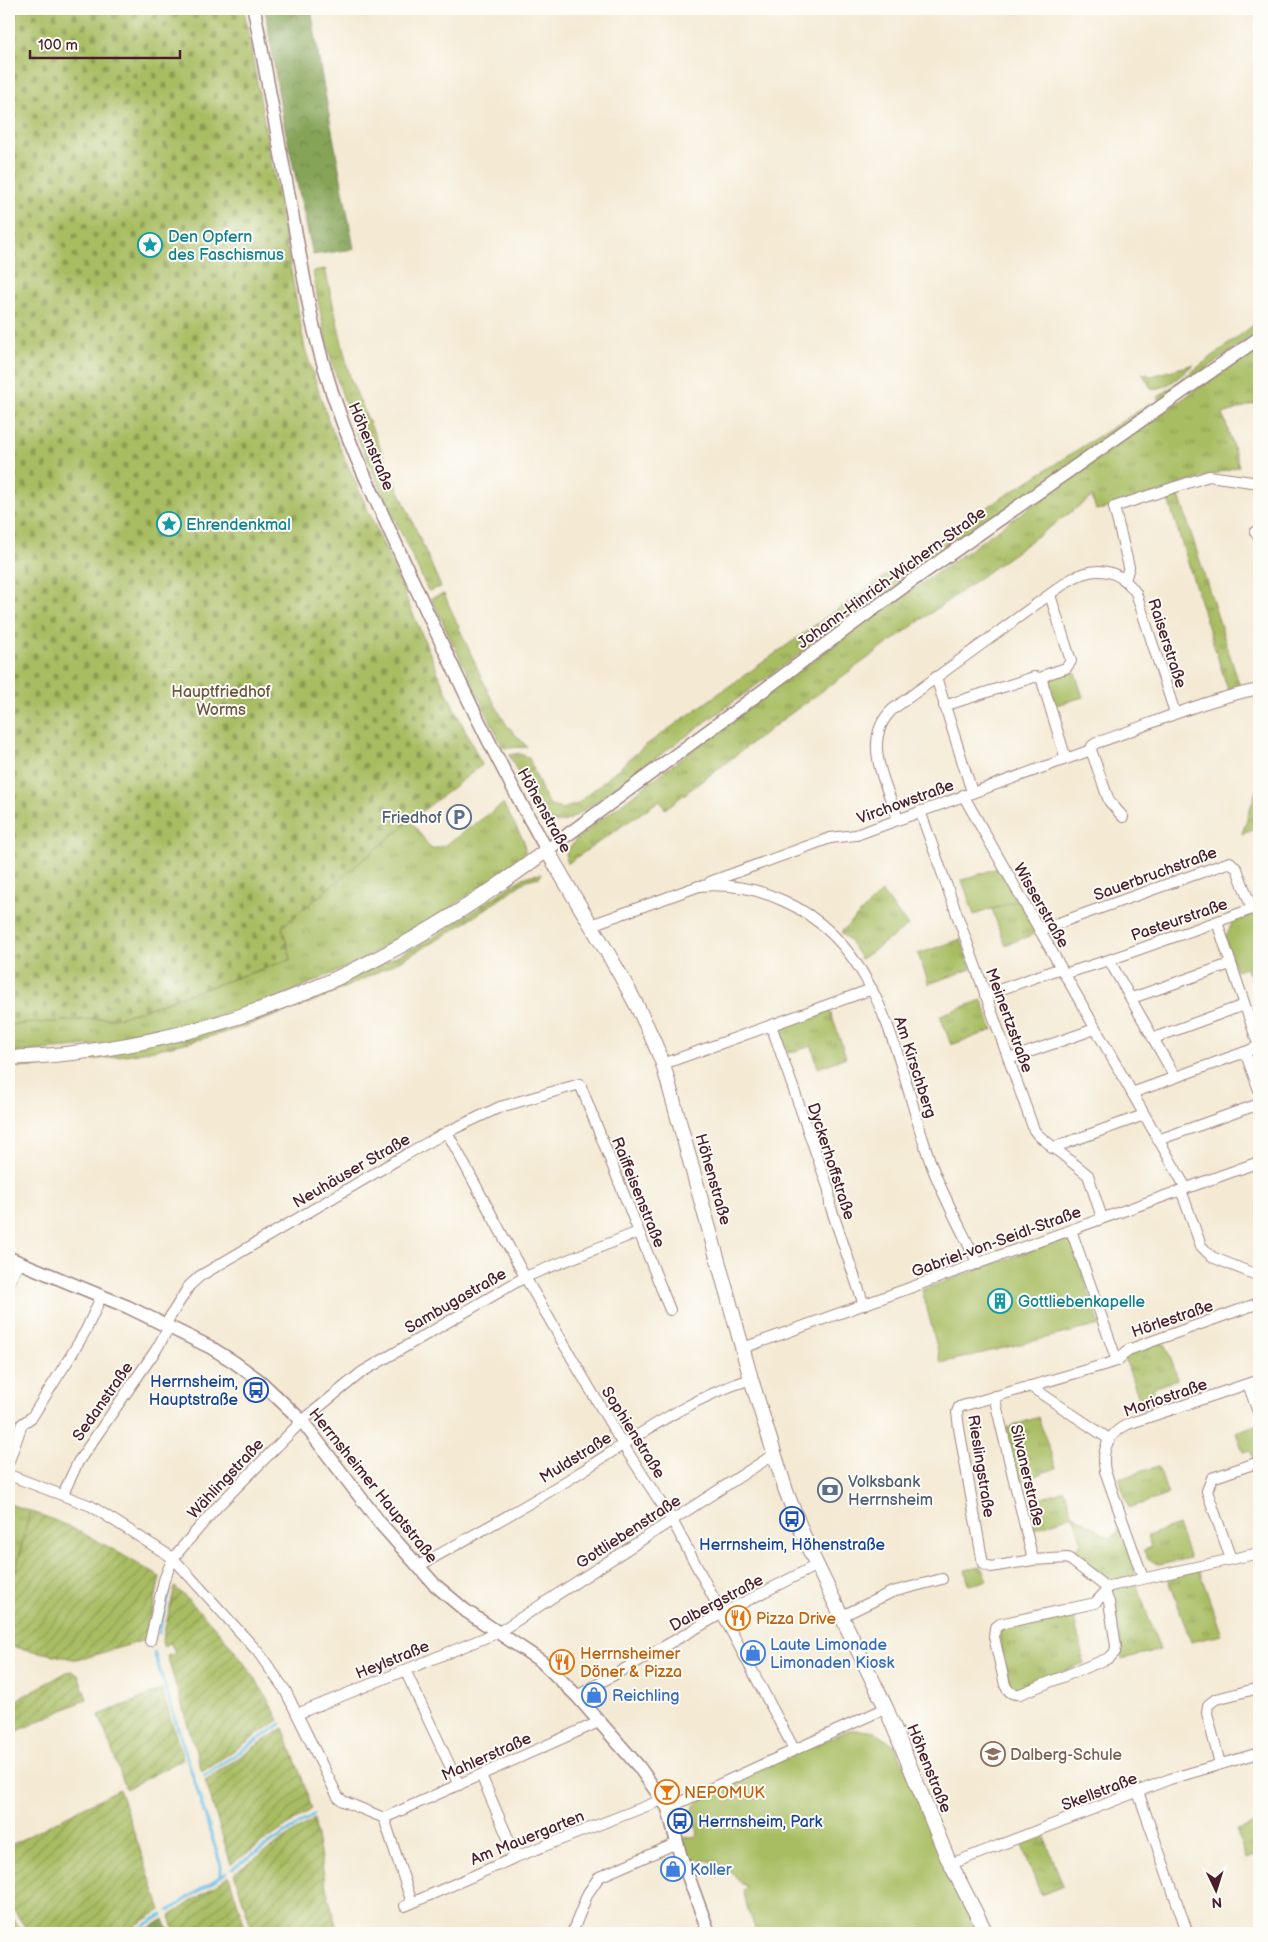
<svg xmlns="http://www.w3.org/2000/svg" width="1268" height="1942" font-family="'Balsamiq Sans',sans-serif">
	<defs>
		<pattern id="grass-tufts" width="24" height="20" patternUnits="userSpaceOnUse" patternTransform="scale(1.25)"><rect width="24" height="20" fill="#a8bd62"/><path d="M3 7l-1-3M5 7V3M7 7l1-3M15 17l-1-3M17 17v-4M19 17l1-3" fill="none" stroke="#8b9951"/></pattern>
		<pattern id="forest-crowns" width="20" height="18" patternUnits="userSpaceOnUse" patternTransform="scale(1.25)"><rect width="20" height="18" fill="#86a458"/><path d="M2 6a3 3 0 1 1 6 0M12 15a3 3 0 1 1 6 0" fill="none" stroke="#708549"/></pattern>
		<pattern id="cemetery-stones" width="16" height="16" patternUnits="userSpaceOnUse" patternTransform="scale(1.25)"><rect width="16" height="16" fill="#a8bd62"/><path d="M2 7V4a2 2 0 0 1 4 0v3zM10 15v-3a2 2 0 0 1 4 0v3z" fill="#8b9951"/></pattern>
		<pattern id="garden-furrows" width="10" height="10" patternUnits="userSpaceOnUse" patternTransform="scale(1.25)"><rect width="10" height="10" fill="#a8bd62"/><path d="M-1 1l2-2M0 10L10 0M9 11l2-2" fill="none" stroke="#8b9951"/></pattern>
	</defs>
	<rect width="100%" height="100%" fill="#fdfcf7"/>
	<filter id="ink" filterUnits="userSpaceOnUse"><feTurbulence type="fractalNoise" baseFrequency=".02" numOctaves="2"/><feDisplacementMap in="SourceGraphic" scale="10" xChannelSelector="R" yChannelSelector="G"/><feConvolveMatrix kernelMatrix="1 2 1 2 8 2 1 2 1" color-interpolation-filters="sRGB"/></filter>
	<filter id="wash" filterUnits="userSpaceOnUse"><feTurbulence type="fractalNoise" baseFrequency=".0096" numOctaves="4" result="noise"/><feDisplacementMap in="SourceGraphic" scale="20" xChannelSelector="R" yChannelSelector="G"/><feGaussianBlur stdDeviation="1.12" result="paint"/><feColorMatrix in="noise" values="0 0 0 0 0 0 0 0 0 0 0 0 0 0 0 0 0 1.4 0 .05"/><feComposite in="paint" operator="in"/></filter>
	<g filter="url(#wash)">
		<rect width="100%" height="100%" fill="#f4ead4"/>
		<g fill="url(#grass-tufts)" stroke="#796e46">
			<path d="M325 269 350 378 441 587 428 591C399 526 365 462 342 394 328 355 320 313 313 271Z"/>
			<path d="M1259 321V331L1161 401 1157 398Z"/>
			<path d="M1259 345V389L1257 390 1259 402 1223 414 1239 466 1114 507 1096 510 1092 497 786 717 665 809 660 800 567 864 566 853 577 838 760 698Z"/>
			<path d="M1194 364C1183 373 1165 392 1151 388L1142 373 1152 376Z"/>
			<path d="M1151 403 1150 408 794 658 580 813C572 818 564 824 555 822 538 818 517 770 509 755L519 753 529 758 545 798 551 806 562 809 577 804 646 745 862 592 956 527Z"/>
			<path d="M1177 489 1240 687 1228 690 1166 493Z"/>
			<path d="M444 594 488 692 506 724 527 747 506 748 503 747 431 598Z"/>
			<path d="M1259 781V828L1242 834Z"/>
			<path d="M503 804 524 841 525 852 520 859 449 909 364 959 278 998 181 1028 91 1046 9 1053V1025L122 1017 291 959 282 927 410 820 431 849 444 846Z"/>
			<path d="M541 874 540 877 527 880C496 902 465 924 432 943 327 1003 211 1046 91 1060 71 1062 31 1070 12 1066L13 1063 39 1062 305 999 353 978 431 939 523 878 531 875Z"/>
			<path d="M882 892 908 926 861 959 851 943 841 932Z"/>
			<path d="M1018 900 1037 933 1005 945 992 909Z"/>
			<path d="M961 939 971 969 929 984 918 954Z"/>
			<path d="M982 1000 993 1030 951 1045 940 1015Z"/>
			<path d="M829 1008 846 1057 818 1068 812 1046 788 1053 780 1031 783 1025Z"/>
			<path d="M1160 1342 1166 1345 1178 1379 1153 1388 1159 1404 1145 1409 1142 1407 1125 1359 1128 1353Z"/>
			<path d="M1038 1417 1056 1468 1018 1482 1004 1429Z"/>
			<path d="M1158 1466 1168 1495 1129 1508 1119 1479Z"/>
			<path d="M1064 1490 1073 1515 1112 1539 1121 1526 1136 1572 1134 1577 1111 1582 1106 1581 1071 1554 1082 1542 1073 1515 1030 1530 1023 1505Z"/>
			<path d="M9 1504 30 1511 9 1598Z"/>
			<path d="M1178 1525 1190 1558 1159 1565 1147 1558 1144 1550 1151 1547 1147 1536Z"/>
			<path d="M980 1567 984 1570 987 1581 969 1585 965 1570Z"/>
			<path d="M1199 1570 1222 1635 1191 1642 1168 1577Z"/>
			<path d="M1136 1583 1160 1650 1122 1659 1113 1594 1117 1588Z"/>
			<path d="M1073 1612 1084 1663 1020 1689 1011 1687 999 1637V1632L1002 1629Z"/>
			<path d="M1259 1823V1854L1246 1859 1236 1830Z"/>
			<path d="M1044 1835 1063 1886 1041 1895 1021 1843Z"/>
		</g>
		<g fill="url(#forest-crowns)" stroke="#686242">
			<path d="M265 9H311L321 72 354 249 313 255 282 115Z"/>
			<path d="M164 1919 169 1933H141Z"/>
			<path d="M1259 1923V1933H1237Z"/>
		</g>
		<path fill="url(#cemetery-stones)" stroke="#796e46" d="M9 9H244L305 349 329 423 389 557 445 689 482 765 407 823 282 927 291 959 122 1017 9 1025Z"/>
		<g fill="#a8bd62" stroke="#796e46">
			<path d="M1074 670 1083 697 1053 706 1046 685 1049 678Z"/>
			<path d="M1000 867 1018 900 974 915 962 880Z"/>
			<path d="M1253 914 1259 919V971L1249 974 1246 968 1236 971 1225 938 1233 921Z"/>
			<path d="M1065 1238 1072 1242 1100 1325 941 1363 922 1290Z"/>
			<path d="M1258 1424 1259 1457 1253 1459 1250 1450 1243 1452 1236 1432Z"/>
			<path d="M849 1730H861L875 1732 895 1745 980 1933H757L748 1910 743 1890 746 1887 744 1884 742 1885C731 1867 710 1857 689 1860L683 1838 698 1836 696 1824 690 1825 694 1806 701 1797Z"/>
		</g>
		<g fill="url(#garden-furrows)" stroke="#796e46">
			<path d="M30 1511C77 1527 118 1552 160 1577L147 1637 145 1640 78 1660 9 1646V1598Z"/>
			<path d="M175 1587C218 1627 252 1667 279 1720L202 1772 167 1656 175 1654 171 1643 163 1646 162 1640Z"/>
			<path d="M72 1671 79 1676 87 1699 9 1735V1704L67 1672Z"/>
			<path d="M162 1690 183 1759 126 1789 99 1715Z"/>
			<path d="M283 1728 302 1778 312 1809 231 1864 205 1780Z"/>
			<path d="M119 1789 161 1910 123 1933H29L9 1903V1846Z"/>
			<path d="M314 1819 326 1887 338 1933H253L234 1873Z"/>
			<path d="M229 1876 247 1933H175L170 1916Z"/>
			<path d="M9 1913 22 1933H9Z"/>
		</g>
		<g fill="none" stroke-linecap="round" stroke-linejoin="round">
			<g stroke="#6fc2eb" stroke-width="3">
				<path d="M159 1633 169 1591"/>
				<path d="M154 1652 221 1866V1876"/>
				<path d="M204 1776 281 1724"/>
				<path d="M233 1868 313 1815"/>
				<path d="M169 1911 227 1872"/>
				<path d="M132 1933 162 1915"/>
			</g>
		</g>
	</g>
	<g filter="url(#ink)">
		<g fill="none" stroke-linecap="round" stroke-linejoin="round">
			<defs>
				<g id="minor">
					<path d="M1255 532 1259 537"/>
					<path d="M1125 580 1129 567 1114 507 1209 476 1259 483"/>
					<path d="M1050 595 1071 661 1066 668 1048 674 1042 678 1043 684 1066 759"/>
					<path d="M936 677 972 792"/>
					<path d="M944 706 1034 677 1042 678"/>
					<path d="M1091 750 1109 801 1123 817"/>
					<path d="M963 795 1186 1188"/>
					<path d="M920 811 1034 1130 1038 1135 1088 1175 1102 1218"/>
					<path d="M898 819C886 784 860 739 893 709L1068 581C1094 565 1119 568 1136 593L1175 713"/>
					<path d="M710 882 830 838 856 835 1091 750 1092 746 1096 743C1150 725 1202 700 1259 689"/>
					<path d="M1217 922 1258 1044 1257 1047 1245 1052 1259 1090"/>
					<path d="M591 925 699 886C730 883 756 888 784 901 886 947 898 1071 931 1164 944 1198 962 1231 978 1264"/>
					<path d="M1039 930 1230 862 1237 869 1252 909"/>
					<path d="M1064 974 1109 960"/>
					<path d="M985 995 1061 968"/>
					<path d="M1132 998 1230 964"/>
					<path d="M771 1025 829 1190 830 1205 864 1305"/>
					<path d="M1154 1038 1244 1005"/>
					<path d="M1009 1059 1095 1029"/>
					<path d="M663 1064 872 989"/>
					<path d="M1175 1077 1109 960 1252 909 1259 912"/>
					<path d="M1132 1093 1245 1052"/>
					<path d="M447 1132 525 1277 580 1372 623 1445 672 1520 794 1749"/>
					<path d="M1158 1140 1259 1104"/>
					<path d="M1052 1148 1144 1115"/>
					<path d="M1181 1190 1201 1246 1212 1257 1259 1276"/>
					<path d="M1071 1230 1117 1361"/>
					<path d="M9 1283 19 1262"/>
					<path d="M165 1325 189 1286 200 1276 407 1154 447 1132 500 1107 580 1084 670 1310"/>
					<path d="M743 1348 1259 1162"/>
					<path d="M1117 1361 959 1407 957 1412 959 1428 983 1564 991 1567 1033 1560 1068 1558 1106 1587 1259 1553"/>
					<path d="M1117 1361 1128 1350 1259 1303"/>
					<path d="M1248 1384 1259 1415"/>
					<path d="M1030 1386 1109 1439"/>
					<path d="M994 1396 1033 1560"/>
					<path d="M9 1461 22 1424 32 1417 70 1357 86 1330 102 1295"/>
					<path d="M9 1475 91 1506 173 1558 258 1652 285 1690 338 1797 343 1801 384 1818 412 1903"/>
					<path d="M63 1494 78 1462 156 1350 169 1327"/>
					<path d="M1231 1559 1207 1491 1212 1478 1259 1462"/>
					<path d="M417 1567C471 1536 526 1507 579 1473 633 1439 689 1398 751 1379"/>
					<path d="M1143 1578 1105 1471C1101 1449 1108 1434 1128 1424L1259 1380"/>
					<path d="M1105 1592 1095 1603 1000 1624 995 1628 994 1637 1005 1685C1008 1692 1013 1695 1020 1694L1109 1658 1115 1652 1116 1646 1109 1602 1106 1595V1587"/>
					<path d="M840 1617 892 1592 942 1579"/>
					<path d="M150 1641 164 1580 173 1558 217 1507 302 1421 362 1372 525 1277 638 1232"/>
					<path d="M405 1670 459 1785"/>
					<path d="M577 1696 721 1614 817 1565"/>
					<path d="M297 1714 499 1632 773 1455"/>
					<path d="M1220 1764 1207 1713 1208 1705 1216 1699 1259 1688"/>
					<path d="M481 1775 516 1857"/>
					<path d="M1138 1792 1187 1931"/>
					<path d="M668 1808 886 1708"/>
					<path d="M384 1818 601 1721"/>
					<path d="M951 1864 1170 1779 1259 1753"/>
					<path d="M405 1906 516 1857 662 1800"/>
					<path d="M572 1933 588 1893 599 1877 677 1843"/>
				</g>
				<g id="tertiary">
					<path d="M254 9 312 321C323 368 338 414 357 459 418 591 475 724 547 850L910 582 1259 338"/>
					<path d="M9 1258 128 1307 210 1347 234 1362 260 1381 302 1421 380 1523 434 1584 466 1611 541 1661 577 1696 639 1767 668 1808 680 1854 709 1933"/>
				</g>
				<path id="secondary" d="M9 1058C212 1050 386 972 547 850 587 922 634 988 663 1064L751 1379 786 1491 808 1547 886 1708 947 1857 986 1933"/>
			</defs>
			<use href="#minor" stroke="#9f8480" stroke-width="12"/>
			<use href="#tertiary" stroke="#9f8480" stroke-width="15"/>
			<use href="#secondary" stroke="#9f8480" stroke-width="16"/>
			<use href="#minor" stroke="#fff" stroke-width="10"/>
			<use href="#tertiary" stroke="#fff" stroke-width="12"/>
			<use href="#secondary" stroke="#fff" stroke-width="14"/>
		</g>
	</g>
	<defs>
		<symbol id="sight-ring" viewBox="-11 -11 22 22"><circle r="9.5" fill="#fdfcf7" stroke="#0f9aa8" stroke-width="1.5"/><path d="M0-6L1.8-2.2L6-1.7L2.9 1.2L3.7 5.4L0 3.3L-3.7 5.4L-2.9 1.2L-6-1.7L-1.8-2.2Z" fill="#0f9aa8"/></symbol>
		<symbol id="parking-ring" viewBox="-11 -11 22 22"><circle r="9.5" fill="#fdfcf7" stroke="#5c6f8a" stroke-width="1.5"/><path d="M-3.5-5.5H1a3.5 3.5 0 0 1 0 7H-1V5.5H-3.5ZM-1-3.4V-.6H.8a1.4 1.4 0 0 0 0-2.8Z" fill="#5c6f8a"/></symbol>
		<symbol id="building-ring" viewBox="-11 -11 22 22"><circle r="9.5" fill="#fdfcf7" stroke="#0f9aa8" stroke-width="1.5"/><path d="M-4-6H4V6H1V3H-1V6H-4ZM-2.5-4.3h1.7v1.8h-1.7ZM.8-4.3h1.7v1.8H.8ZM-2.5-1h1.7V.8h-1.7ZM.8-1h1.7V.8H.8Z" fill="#0f9aa8"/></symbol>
		<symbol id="bus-ring" viewBox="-11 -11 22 22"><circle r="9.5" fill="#fdfcf7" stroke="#1a4fb4" stroke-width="1.5"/><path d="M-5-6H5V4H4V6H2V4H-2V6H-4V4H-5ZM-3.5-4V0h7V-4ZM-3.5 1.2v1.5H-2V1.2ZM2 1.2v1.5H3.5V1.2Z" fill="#1a4fb4"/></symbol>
		<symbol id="bank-ring" viewBox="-11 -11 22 22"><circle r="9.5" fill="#fdfcf7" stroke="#5c6f8a" stroke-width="1.5"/><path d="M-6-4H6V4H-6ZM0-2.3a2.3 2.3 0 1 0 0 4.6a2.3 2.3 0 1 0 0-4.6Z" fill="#5c6f8a"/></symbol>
		<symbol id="restaurant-ring" viewBox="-11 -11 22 22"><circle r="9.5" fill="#fdfcf7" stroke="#e8710a" stroke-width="1.5"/><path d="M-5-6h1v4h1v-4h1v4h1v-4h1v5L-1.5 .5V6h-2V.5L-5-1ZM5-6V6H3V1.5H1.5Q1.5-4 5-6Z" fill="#e8710a"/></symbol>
		<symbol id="shop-ring" viewBox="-11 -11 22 22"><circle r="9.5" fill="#fdfcf7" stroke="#3f7fe0" stroke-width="1.5"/><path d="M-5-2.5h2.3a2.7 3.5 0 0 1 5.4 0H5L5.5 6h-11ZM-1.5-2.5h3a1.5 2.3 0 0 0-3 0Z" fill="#3f7fe0"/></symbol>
		<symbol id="school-ring" viewBox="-11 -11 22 22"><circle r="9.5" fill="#fdfcf7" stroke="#8d6e63" stroke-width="1.5"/><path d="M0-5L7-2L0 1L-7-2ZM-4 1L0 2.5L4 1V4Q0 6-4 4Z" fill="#8d6e63"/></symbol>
		<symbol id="bar-ring" viewBox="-11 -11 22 22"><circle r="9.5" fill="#fdfcf7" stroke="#e8710a" stroke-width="1.5"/><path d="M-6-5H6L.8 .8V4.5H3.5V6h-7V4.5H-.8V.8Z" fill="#e8710a"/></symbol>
	</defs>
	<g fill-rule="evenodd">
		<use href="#sight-ring" x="136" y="231" width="28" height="28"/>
		<use href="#sight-ring" x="155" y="510" width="28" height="28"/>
		<use href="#parking-ring" x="445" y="803" width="28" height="28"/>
		<use href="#building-ring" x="986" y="1287" width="28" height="28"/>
		<use href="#bus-ring" x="242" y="1376" width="28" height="28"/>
		<use href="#bank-ring" x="816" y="1476" width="28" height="28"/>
		<use href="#bus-ring" x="778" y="1505" width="28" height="28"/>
		<use href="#restaurant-ring" x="724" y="1604" width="28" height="28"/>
		<use href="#shop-ring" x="739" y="1639" width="28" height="28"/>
		<use href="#restaurant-ring" x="548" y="1648" width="28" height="28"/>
		<use href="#shop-ring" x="580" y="1681" width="28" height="28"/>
		<use href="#school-ring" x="979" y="1740" width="28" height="28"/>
		<use href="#bar-ring" x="653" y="1778" width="28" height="28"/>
		<use href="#bus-ring" x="666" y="1807" width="28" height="28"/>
		<use href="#shop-ring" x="659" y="1855" width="28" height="28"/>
	</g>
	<g text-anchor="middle" stroke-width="4" stroke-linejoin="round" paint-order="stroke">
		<g font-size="16" fill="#0d838f" stroke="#fdfcf7" text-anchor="start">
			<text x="168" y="242">Den Opfern<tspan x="168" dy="18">des Faschismus</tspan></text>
			<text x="186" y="530">Ehrendenkmal</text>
			<text x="1018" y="1307">Gottliebenkapelle</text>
		</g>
		<g font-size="16" fill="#4a1f2b" stroke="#fdfcf7">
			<text transform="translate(372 446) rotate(67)" y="6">Höhenstraße</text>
			<text transform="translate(891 577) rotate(-36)" y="6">Johann-Hinrich-Wichern-Straße</text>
			<text transform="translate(1168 643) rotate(72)" y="6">Raiserstraße</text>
			<text transform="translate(905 801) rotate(-20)" y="6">Virchowstraße</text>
			<text transform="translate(545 810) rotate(61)" y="6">Höhenstraße</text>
			<text transform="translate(1155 873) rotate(-20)" y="6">Sauerbruchstraße</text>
			<text transform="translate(1042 905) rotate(60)" y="6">Wisserstraße</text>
			<text transform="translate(1179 919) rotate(-19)" y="6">Pasteurstraße</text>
			<text transform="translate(1010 1020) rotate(70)" y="6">Meinertzstraße</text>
			<text transform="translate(916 1067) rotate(72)" y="6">Am Kirschberg</text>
			<text transform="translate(832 1161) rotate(72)" y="6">Dyckerhoffstraße</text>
			<text transform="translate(351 1170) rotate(-30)" y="6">Neuhäuser Straße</text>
			<text transform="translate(714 1179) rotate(74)" y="6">Höhenstraße</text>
			<text transform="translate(639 1192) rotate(68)" y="6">Raiffeisenstraße</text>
			<text transform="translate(996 1241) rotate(-20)" y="6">Gabriel-von-Seidl-Straße</text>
			<text transform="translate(455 1300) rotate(-30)" y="6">Sambugastraße</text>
			<text transform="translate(1172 1318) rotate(-19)" y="6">Hörlestraße</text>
			<text transform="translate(1165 1397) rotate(-19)" y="6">Moriostraße</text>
			<text transform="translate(102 1401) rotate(-55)" y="6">Sedanstraße</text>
			<text transform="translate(634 1432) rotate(58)" y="6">Sophienstraße</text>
			<text transform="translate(575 1457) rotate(-32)" y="6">Muldstraße</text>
			<text transform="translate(982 1466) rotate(81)" y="6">Rieslingstraße</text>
			<text transform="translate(1028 1475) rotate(77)" y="6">Silvanerstraße</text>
			<text transform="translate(225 1478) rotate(-47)" y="6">Wählingstraße</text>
			<text transform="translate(374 1485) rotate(51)" y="6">Herrnsheimer Hauptstraße</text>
			<text transform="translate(628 1531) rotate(-33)" y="6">Gottliebenstraße</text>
			<text transform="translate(716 1602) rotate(-28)" y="6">Dalbergstraße</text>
			<text transform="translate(392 1659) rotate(-22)" y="6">Heylstraße</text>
			<text transform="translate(486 1756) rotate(-24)" y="6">Mahlerstraße</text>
			<text transform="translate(930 1768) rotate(68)" y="6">Höhenstraße</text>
			<text transform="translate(1099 1791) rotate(-21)" y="6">Skellstraße</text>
			<text transform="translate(527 1837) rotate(-22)" y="6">Am Mauergarten</text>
		</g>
		<g font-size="16" fill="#6b563e" stroke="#fdfcf7">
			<text x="221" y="697">Hauptfriedhof<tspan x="221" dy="18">Worms</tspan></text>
		</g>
		<g font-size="16" fill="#4e5e75" stroke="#fdfcf7" text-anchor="end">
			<text x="442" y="823">Friedhof</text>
			<text x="848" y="1487" text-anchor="start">Volksbank<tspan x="848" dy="18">Herrnsheim</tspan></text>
		</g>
		<g font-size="16" fill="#164399" stroke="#fdfcf7" text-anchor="end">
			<text x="238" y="1387">Herrnsheim,<tspan x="238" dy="18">Hauptstraße</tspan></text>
			<text x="792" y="1550" text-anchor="middle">Herrnsheim, Höhenstraße</text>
			<text x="698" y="1827" text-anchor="start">Herrnsheim, Park</text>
		</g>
		<g font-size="16" fill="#c56008" stroke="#fdfcf7" text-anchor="start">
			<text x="756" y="1624">Pizza Drive</text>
			<text x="580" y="1659">Herrnsheimer<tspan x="580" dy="18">Döner &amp; Pizza</tspan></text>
			<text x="684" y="1798">NEPOMUK</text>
		</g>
		<g font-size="16" fill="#366cbe" stroke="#fdfcf7" text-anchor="start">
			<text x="770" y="1650">Laute Limonade<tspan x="770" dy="18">Limonaden Kiosk</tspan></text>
			<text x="612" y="1701">Reichling</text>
			<text x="690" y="1875">Koller</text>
		</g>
		<g font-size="16" fill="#785e54" stroke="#fdfcf7" text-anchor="start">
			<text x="1010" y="1760">Dalberg-Schule</text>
		</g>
	</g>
	<rect width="1268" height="1942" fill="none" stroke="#fdfcf7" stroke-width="30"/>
	<g transform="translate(1216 1890) rotate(176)" stroke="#fdfcf7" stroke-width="4" paint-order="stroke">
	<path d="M0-4L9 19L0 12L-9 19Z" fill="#4a1f2b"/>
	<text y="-8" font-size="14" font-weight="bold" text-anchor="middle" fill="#4a1f2b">N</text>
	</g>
	<path d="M30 50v8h150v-8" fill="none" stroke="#4a1f2b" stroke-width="2.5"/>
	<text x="38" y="50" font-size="15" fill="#4a1f2b" stroke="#fdfcf7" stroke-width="4" paint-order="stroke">100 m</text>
</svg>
